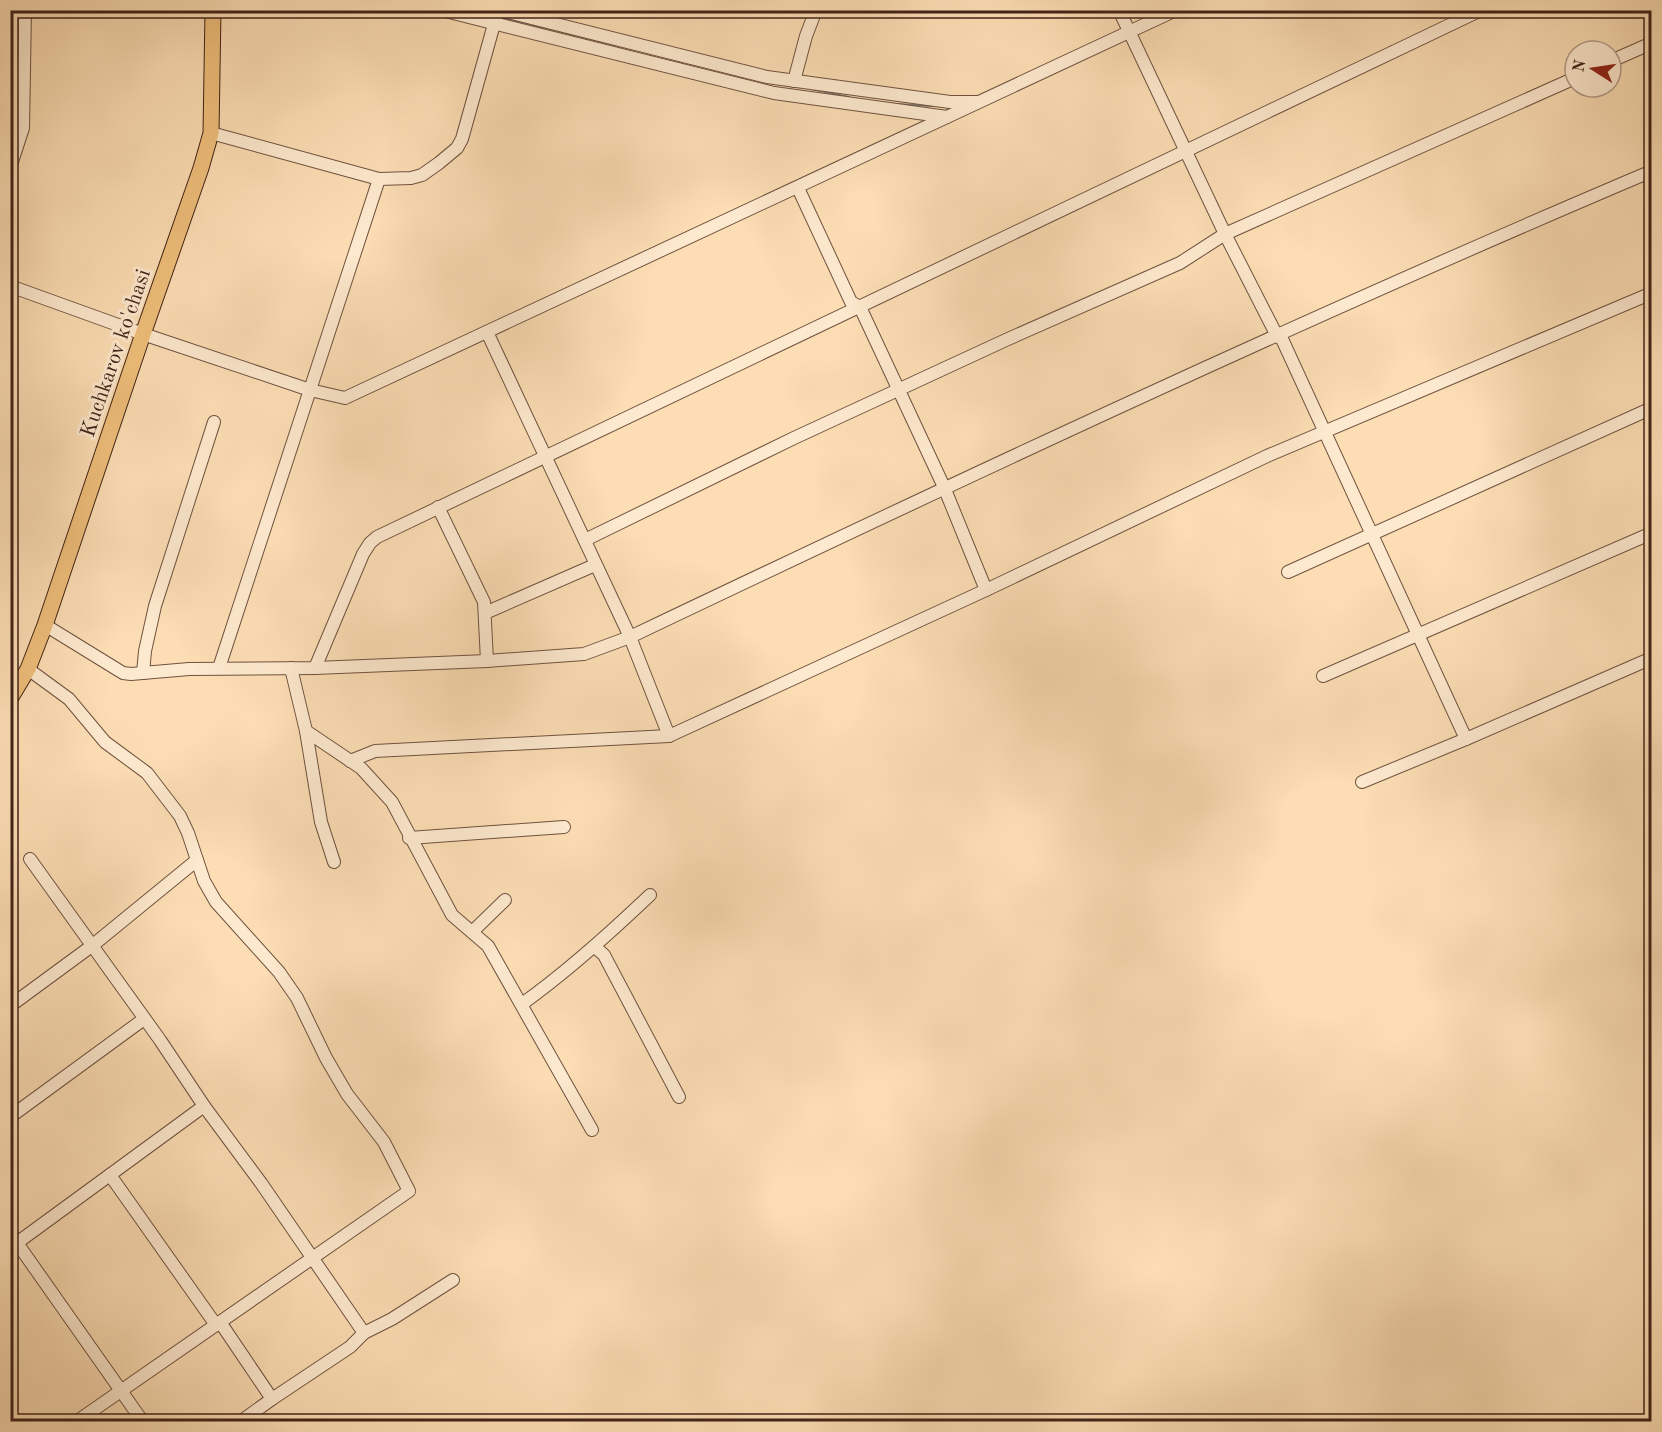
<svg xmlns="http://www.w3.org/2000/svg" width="1662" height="1432" font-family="'Old Standard TT',serif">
	<rect width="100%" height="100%" fill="#fcddb4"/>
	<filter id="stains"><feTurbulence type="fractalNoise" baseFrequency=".00333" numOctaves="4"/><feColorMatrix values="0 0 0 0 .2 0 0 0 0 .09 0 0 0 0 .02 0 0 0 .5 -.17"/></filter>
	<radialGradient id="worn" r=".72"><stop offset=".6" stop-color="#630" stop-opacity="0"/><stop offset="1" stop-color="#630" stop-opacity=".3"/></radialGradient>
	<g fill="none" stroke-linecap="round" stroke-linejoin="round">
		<g stroke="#7a7e74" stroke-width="2">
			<path d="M478 10 492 14"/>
			<path d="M501 17 623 47"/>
			<path d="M811 89 849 97"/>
			<path d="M896 104 932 106"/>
		</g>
		<defs>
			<g id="minor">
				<path d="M441 10 774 93 947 117"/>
				<path d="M500 10 767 77 950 102H978"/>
				<path d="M1119 10 1225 234 1277 336 1282 339 1466 739 1362 782"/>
				<path d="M1611 61 1652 43"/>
				<path d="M794 81 806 36 816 10"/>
				<path d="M211 133 379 179 411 178 422 175 439 163 457 148 462 139 496 17"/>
				<path d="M10 168 23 128 25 10"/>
				<path d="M798 188 851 302 860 307 944 487 986 590"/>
				<path d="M10 286 143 334 310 390 345 398 1176 10"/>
				<path d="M487 332 630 637 669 736 986 590 1267 456 1652 293"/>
				<path d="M438 507 484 602 487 661"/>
				<path d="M585 540 794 438 1008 339 1180 263 1225 234 1575 78"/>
				<path d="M1288 572 1652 408"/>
				<path d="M485 613 595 565"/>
				<path d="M45 625 123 673 131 674 189 669 315 668 487 661 584 654 630 637C968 476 1307 317 1652 171"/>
				<path d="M219 668 379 179"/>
				<path d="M291 668 306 731 321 822 334 862"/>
				<path d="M315 668 363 554 370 543 377 537 1481 10"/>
				<path d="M28 669 69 699 105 742 147 773 180 816 188 833 204 881 216 902 279 972 297 998 326 1058 347 1094 384 1142 409 1191 76 1422"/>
				<path d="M143 673 145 651 155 606 214 422"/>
				<path d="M1323 676 1652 533"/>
				<path d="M306 731 361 768 392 802 452 915 488 946 592 1130"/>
				<path d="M1466 739 1652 658"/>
				<path d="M350 761 375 751 669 736"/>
				<path d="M409 838 564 827"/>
				<path d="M30 859 160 1040 204 1106 261 1183 364 1333"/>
				<path d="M472 932 505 900"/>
				<path d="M595 947 604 955 679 1097"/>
				<path d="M522 1004C568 971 609 934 650 895"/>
				<path d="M10 1006 93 945 197 860"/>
				<path d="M10 1117 144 1019"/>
				<path d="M110 1175 216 1325"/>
				<path d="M10 1233 143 1422"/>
				<path d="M10 1248 204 1106"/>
				<path d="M220 1322 272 1399 350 1347 364 1333 392 1319 453 1280"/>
				<path d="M240 1422 272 1399"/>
			</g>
			<path id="major" d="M10 699 28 669 45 625 143 334 201 168 211 133 213 10"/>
		</defs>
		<use href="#minor" stroke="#70523f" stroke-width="14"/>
		<use href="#major" stroke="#412318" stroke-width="17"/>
		<use href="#minor" stroke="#fde9ce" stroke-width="12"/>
		<use href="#major" stroke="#eebe7a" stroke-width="15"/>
	</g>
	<g text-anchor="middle" stroke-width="6" stroke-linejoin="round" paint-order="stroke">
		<g font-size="21" fill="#412318" stroke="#fde9ce">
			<text transform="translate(115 353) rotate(-71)" y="7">Kuchkarov ko'chasi</text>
		</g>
	</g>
	<rect width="1662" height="1432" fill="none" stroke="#fcddb4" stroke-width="36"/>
	<rect x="12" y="12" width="1638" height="1408" fill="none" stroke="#412318" stroke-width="3"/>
	<rect x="18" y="18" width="1626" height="1396" fill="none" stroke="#412318" stroke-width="1.5"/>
	<g transform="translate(1593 69) rotate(282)"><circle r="28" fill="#fde9ce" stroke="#b29a85" stroke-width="1.5"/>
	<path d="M0-4.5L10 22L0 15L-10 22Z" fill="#8f2418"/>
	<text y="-9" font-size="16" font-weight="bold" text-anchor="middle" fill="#412318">N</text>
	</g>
	<rect width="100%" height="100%" filter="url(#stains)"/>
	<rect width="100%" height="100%" fill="url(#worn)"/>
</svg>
